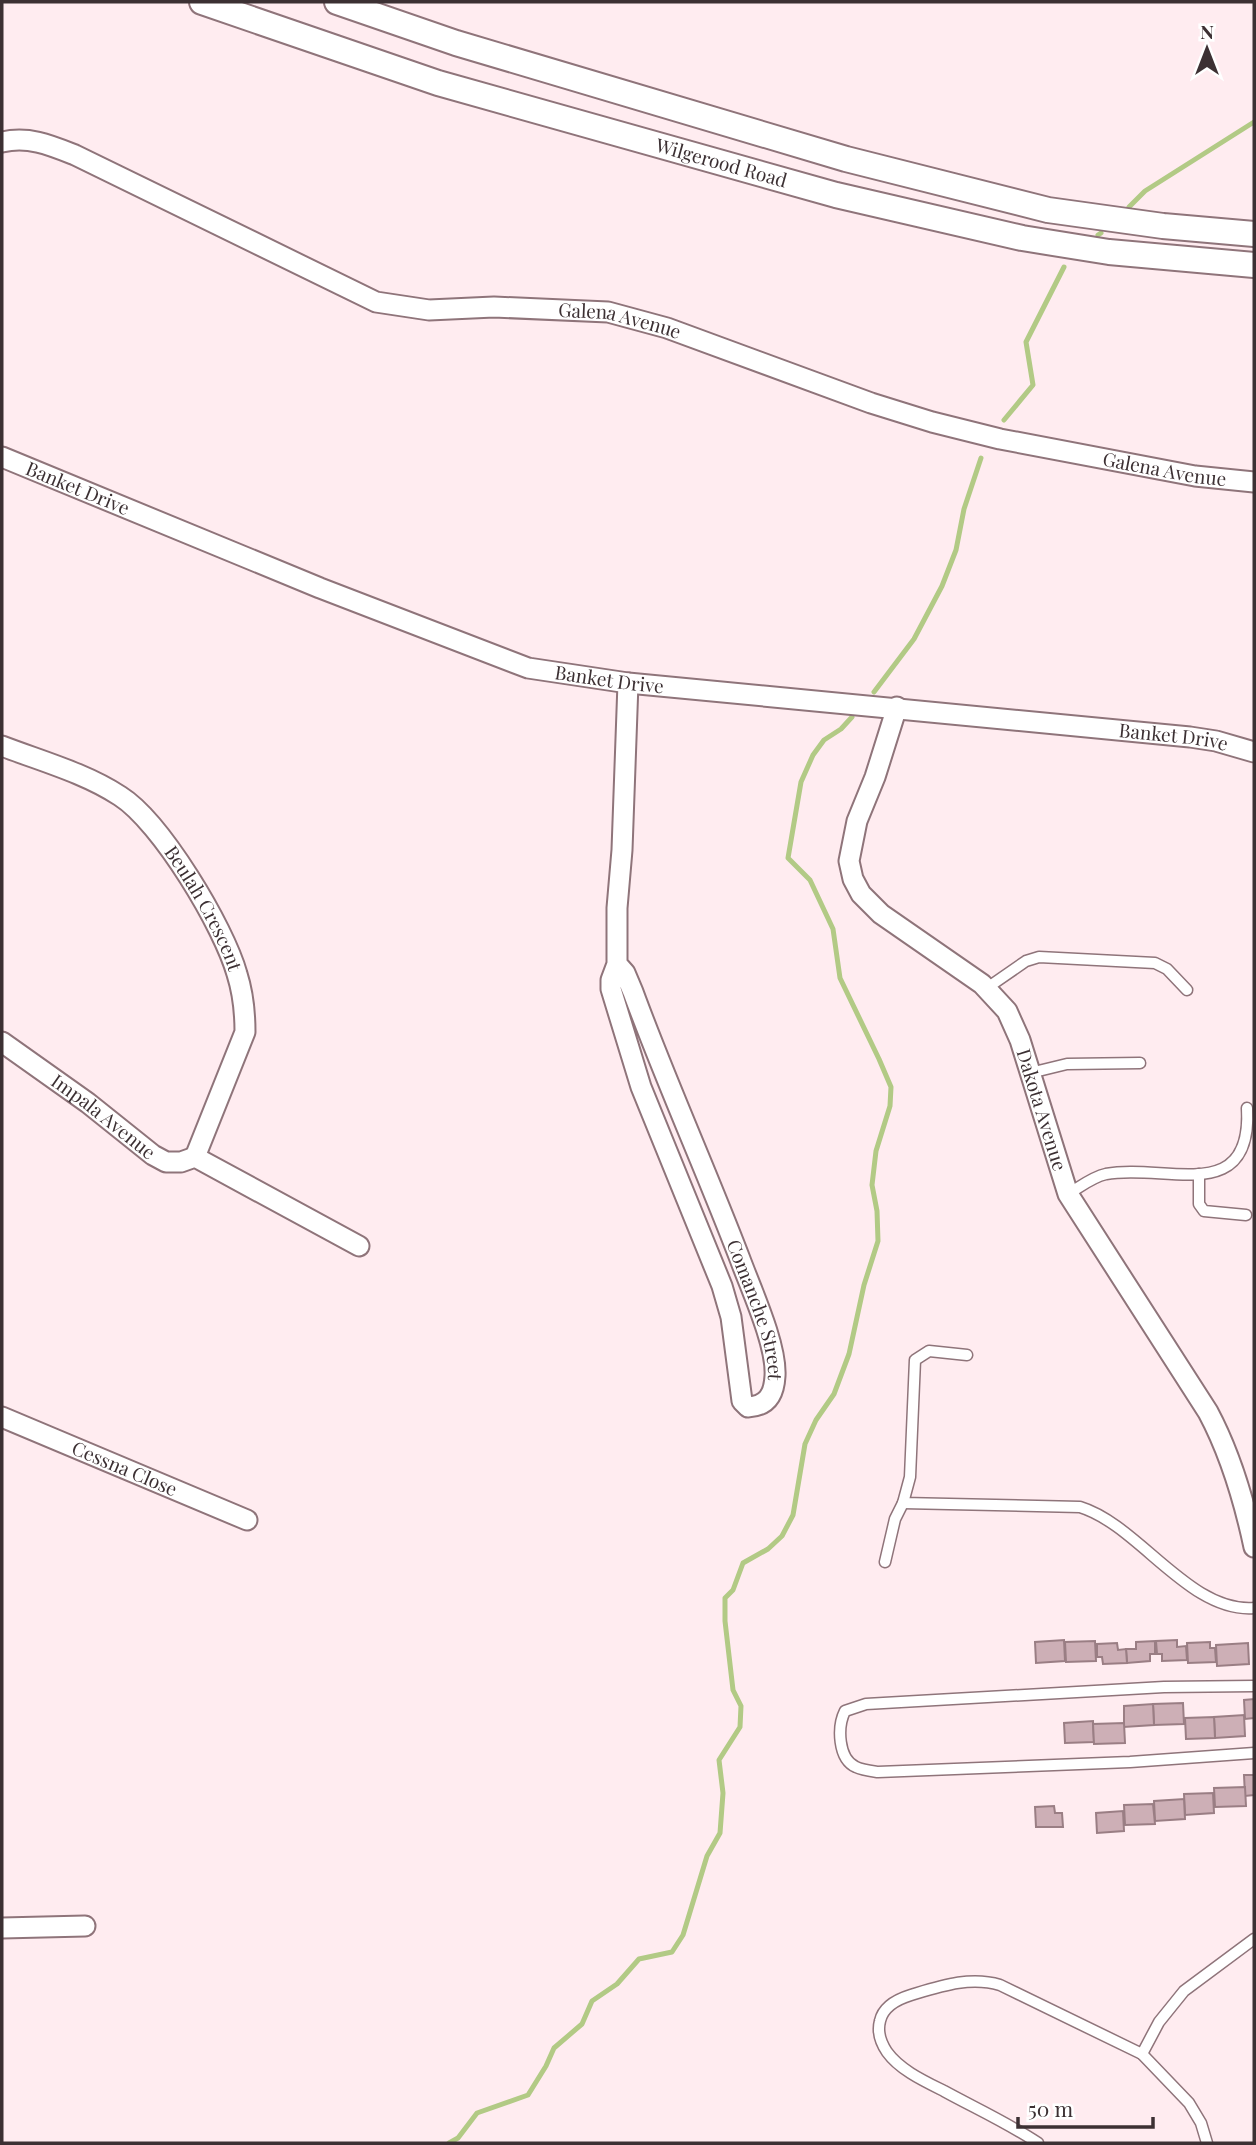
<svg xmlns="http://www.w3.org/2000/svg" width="1256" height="2145" font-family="'Playfair Display',serif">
	<rect width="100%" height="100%" fill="#ffecf0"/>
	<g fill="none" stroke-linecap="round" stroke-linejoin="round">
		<g stroke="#b2ca85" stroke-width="5">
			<path d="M1129 207 1145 191 1254 122"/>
			<path d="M1098 235 1101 233"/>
			<path d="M1004 420 1033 385 1026 342 1064 267"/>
			<path d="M874 692 914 639 942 586 956 550 964 509 981 458"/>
			<path d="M449 2143 458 2138 477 2113 528 2095 546 2066 554 2048 582 2024 592 2001 617 1984 639 1959 672 1952 683 1935 707 1856 720 1833 723 1793 719 1760 740 1727 741 1706 733 1690 725 1621V1598L733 1590 743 1563 768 1549 782 1536 793 1515 805 1444 816 1420 834 1394 849 1354 864 1285 878 1241 877 1211 872 1185 876 1151 890 1106 891 1087 879 1059 840 978 833 929 810 880 788 858 801 782 813 755 824 740 841 729 852 717"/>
		</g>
	</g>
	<g fill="#cdafb6" stroke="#9a7e84" stroke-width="2">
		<path d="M1064 1640 1065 1661 1036 1663 1035 1642Z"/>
		<path d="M1177 1640V1647L1186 1646 1187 1660 1162 1661V1654H1157L1156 1641Z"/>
		<path d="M1095 1641 1096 1661 1066 1662 1065 1642Z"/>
		<path d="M1155 1641V1654H1150V1661L1127 1663 1126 1649H1136V1642Z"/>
		<path d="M1210 1642V1648H1215L1216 1662 1188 1663 1187 1643Z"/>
		<path d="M1117 1643 1118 1650 1126 1649 1127 1663 1103 1664 1102 1657H1097V1644Z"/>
		<path d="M1248 1643 1249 1664 1217 1666 1216 1645Z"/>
		<path d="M1254 1699V1718L1245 1719 1244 1700Z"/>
		<path d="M1183 1703 1184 1724 1154 1725 1153 1704Z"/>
		<path d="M1153 1704 1154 1725 1124 1727V1706Z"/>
		<path d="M1244 1715 1245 1736 1215 1738 1214 1717Z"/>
		<path d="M1214 1717 1215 1738 1186 1739 1185 1718Z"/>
		<path d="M1093 1721 1094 1742 1065 1743 1064 1723Z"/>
		<path d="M1124 1723 1125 1743 1094 1744 1093 1724Z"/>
		<path d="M1244 1775H1254V1795L1245 1796Z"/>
		<path d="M1245 1787 1246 1806 1215 1807 1214 1788Z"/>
		<path d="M1213 1793 1214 1813 1185 1815 1184 1794Z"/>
		<path d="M1184 1799 1185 1819 1155 1821 1154 1801Z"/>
		<path d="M1153 1804 1155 1824 1125 1825 1124 1805Z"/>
		<path d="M1054 1806 1055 1813H1062L1063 1827H1036L1035 1807Z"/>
		<path d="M1123 1811 1124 1831 1097 1833 1096 1813Z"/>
	</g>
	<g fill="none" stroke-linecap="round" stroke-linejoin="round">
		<defs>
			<g id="service">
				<path d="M987 988 1026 961 1039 957 1155 963 1167 969 1187 990"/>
				<path d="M1030 1073 1067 1064 1140 1063"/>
				<path d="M1199 1174V1204L1204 1211 1246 1215"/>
				<path d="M1068 1194C1080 1187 1092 1177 1106 1174 1165 1163 1253 1207 1247 1108"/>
				<path d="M967 1355 929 1351 915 1360 910 1477 903 1503 1080 1507C1139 1525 1189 1613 1254 1608"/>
				<path d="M885 1562 895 1519 903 1503"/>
				<path d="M1254 1686 1164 1687 866 1704 845 1711C837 1727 838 1759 856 1767 862 1770 871 1771 878 1772L1130 1762 1254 1753"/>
				<path d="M1142 2054 1159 2022 1184 1991 1254 1939"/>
				<path d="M1038 2143C1008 2123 975 2108 944 2091 924 2081 900 2070 887 2052 881 2043 877 2032 880 2021 883 2007 898 1999 911 1995 941 1986 970 1976 1000 1985L1142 2054 1189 2103 1201 2123 1207 2143"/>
			</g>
			<g id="minor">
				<path id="s1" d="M2 142C29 136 50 145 75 155L376 302 429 310 494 307 608 312 667 328 871 403 932 422 1000 439 1195 476 1254 482"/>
				<path id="s2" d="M2 457 320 588 528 668 628 683 1190 737 1216 741 1254 752"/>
				<path id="s3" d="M897 707 875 777 857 821 849 861 853 879 861 894 881 914 982 984 1007 1011 1020 1040 1068 1194 1208 1412C1231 1455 1244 1500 1254 1547"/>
				<path id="s4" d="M2 746C41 761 85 773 120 796 161 822 224 927 237 974 243 993 245 1012 245 1032L195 1157"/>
				<path id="s5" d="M617 964 625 973 633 992C666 1082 706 1170 740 1259 751 1289 777 1345 775 1376 774 1395 767 1406 748 1407L742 1401 731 1317 722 1286 641 1087 611 989V980L617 964V908L622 850 628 683"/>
				<path id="s6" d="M2 1042 88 1103 153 1155 166 1162H181L195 1157 359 1246"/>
				<path id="s7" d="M2 1417 247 1520"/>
				<path d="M2 1928 85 1926"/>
			</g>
			<g id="tertiary">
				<path id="s8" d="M202 2 438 83 836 195 1022 238 1109 252 1254 265"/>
				<path d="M337 2 456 43 846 159 1048 210 1163 226 1254 234"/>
			</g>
		</defs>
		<use href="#service" stroke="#8f747a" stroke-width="13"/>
		<use href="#minor" stroke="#8f747a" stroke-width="23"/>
		<use href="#tertiary" stroke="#8f747a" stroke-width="28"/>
		<use href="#service" stroke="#fff" stroke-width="10"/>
		<use href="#minor" stroke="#fff" stroke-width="19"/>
		<use href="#tertiary" stroke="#fff" stroke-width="24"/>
	</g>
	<g text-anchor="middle" stroke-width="6" stroke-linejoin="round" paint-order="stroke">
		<g font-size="19" fill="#3c3033" stroke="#fff">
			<text dy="7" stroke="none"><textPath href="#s8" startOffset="544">Wilgerood Road</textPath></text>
			<text dy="7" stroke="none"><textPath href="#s1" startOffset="656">Galena Avenue</textPath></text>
			<text dy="7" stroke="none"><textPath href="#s1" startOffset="1223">Galena Avenue</textPath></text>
			<text dy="7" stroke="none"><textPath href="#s2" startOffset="82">Banket Drive</textPath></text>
			<text dy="7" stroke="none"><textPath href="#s2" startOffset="649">Banket Drive</textPath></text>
			<text dy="7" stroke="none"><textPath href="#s2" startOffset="1216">Banket Drive</textPath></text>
			<text dy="7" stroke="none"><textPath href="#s4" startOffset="270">Beulah Crescent</textPath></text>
			<text dy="7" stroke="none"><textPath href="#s3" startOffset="490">Dakota Avenue</textPath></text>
			<text dy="7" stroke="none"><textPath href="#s6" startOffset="126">Impala Avenue</textPath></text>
			<text dy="7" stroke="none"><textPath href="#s5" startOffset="374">Comanche Street</textPath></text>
			<text dy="7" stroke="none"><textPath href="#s7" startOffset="133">Cessna Close</textPath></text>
		</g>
	</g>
	<rect width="1256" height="2145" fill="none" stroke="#3c3033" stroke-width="7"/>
	<g transform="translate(1207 49)" stroke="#ffffff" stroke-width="5" paint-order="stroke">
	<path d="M0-5L12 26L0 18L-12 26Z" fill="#3c3033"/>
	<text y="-10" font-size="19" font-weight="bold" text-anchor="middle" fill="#3c3033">N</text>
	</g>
	<path d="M1018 2117v10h135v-10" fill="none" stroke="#3c3033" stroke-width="3.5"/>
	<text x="1028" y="2117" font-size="21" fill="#3c3033" stroke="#ffffff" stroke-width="5" paint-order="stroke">50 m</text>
</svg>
